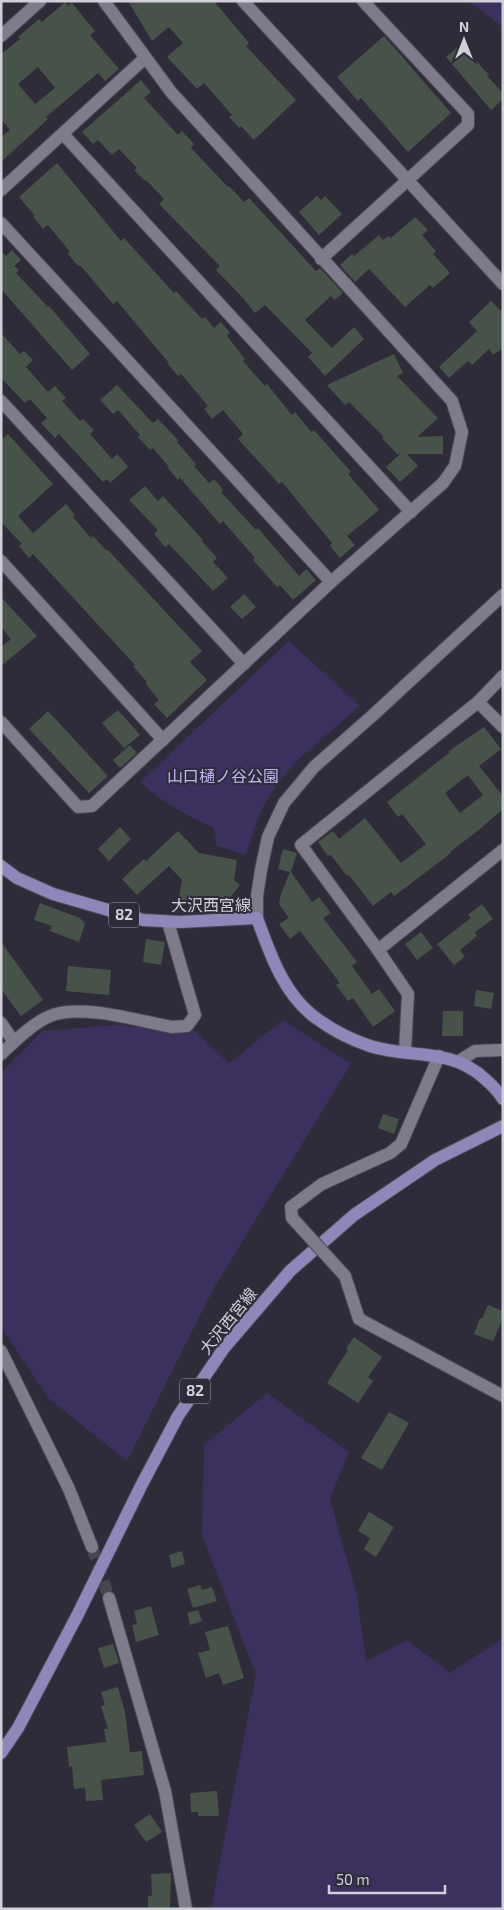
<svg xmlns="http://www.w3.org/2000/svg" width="504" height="1910" font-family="'Exo 2','Noto Sans JP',sans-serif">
	<rect width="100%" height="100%" fill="#2e2c38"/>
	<g fill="#3b305e">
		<path d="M468 1H503V27Z"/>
		<path d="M289 641 360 706C331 732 293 759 272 792 259 811 253 834 246 855L217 846 214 828C187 815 162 803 140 782Z"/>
		<path d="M283 1020 351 1064 214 1288 127 1461 49 1399 1 1327V1073L43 1031 116 1025 195 1031 229 1063Z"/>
		<path d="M267 1393 349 1452 330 1499 357 1595 366 1661 407 1640 450 1673 503 1638V1909H211L256 1674 202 1536 204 1445Z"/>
	</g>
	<g fill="#475348" fill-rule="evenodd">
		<path d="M128 1H214L249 43 246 46 296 100 254 140 241 126 239 128 229 117 232 115 204 83 197 89 167 57 183 43 169 27 152 41Z"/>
		<path d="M65 2 68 6 72 3 95 31 90 35 119 69 105 81 98 73 46 117 48 119 1 162V137L10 130 1 119V54L20 39 18 37 39 19 42 22ZM38 67 55 88 35 104 18 84Z"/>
		<path d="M384 36 451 113 408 152 361 98 358 101 337 77Z"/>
		<path d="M461 44 489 75 487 76 503 93V99L491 110 446 57Z"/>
		<path d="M141 80 151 92 144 98 178 135 182 131 194 144 191 148 228 187 229 186 244 202 249 198 316 271 320 268 343 293 335 300 331 296 305 320 332 348 354 327 364 339 325 376 308 357 312 353 265 305 255 313 244 299 216 270 220 266 159 204 164 199 146 180 145 181 134 170 137 168 119 149 112 155 98 140 93 144 82 132Z"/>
		<path d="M57 163 121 241 124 238 174 293 176 291 202 319 205 317 214 328 221 322 230 333 227 336 245 359 243 361 265 386 267 384 292 415 295 412 311 432 314 430 351 472 348 474 379 510 347 536 355 545 340 558 330 546 332 543 282 482 279 484 238 439 243 434 223 410 212 419 204 409 208 406 181 374 178 376 168 364 169 363 117 301 113 304 80 265 78 266 68 254 70 252 48 225 43 229 33 217 35 216 19 197Z"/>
		<path d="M317 196 321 200 325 196 342 214 319 235 299 212Z"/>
		<path d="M415 217 428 230 422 235 436 251 433 254 450 273 433 288 430 285 405 307 369 269 355 282 340 265 352 254 354 256 379 235 383 240 389 236 391 238Z"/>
		<path d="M12 250 21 260 14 266 19 270 16 273 48 307 49 306 90 354 72 370 1 289V251L6 256Z"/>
		<path d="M491 301 503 313V348L493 355 489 349 472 365 468 361 449 378 439 367 477 331 469 322Z"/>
		<path d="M1 333 20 354 24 351 33 360 26 367 48 392 55 386 66 398 62 401 80 421 83 419 94 430 90 434 112 459 117 454 128 467 110 483 107 479 103 482 59 434 55 438 41 423 47 418 30 399 25 403 1 378Z"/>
		<path d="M394 354 403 373 397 376 438 418 417 437 443 436V454H407L418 466 400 482 386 467 400 454H397L382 438 384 437 349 402 345 405 327 385Z"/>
		<path d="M117 385 153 423 158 419 178 440 177 442 196 464 194 466 209 483 214 479 223 490 221 492 256 530 258 528 299 576 306 569 316 580 293 600 280 585 277 587 253 560 255 558 223 521 220 524 180 478 178 480 168 468 169 467 153 448 150 450 138 437 140 435 118 410 113 414 100 400Z"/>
		<path d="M8 434 53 484 18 516 33 533 66 504 75 515 73 517 91 538 93 536 107 551 108 550 202 651 190 662 207 680 167 718 154 704 159 700 145 683 147 682 133 666 135 665 33 554 29 558 19 546 22 544 1 522V440Z"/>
		<path d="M145 486 158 501 163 496 203 540 202 541 217 558 213 562 228 578 213 591 169 544 165 547 154 534 158 530 129 500Z"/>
		<path d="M244 594 256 607 242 619 230 607Z"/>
		<path d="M1 597 37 636 1 666V647L11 639 1 627Z"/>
		<path d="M118 710 140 735 124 748 102 723Z"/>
		<path d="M48 711 108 776 89 793 29 729Z"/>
		<path d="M484 727 501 749 479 766 503 796V809L480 829 450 852 451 853 409 885 394 896 391 892 373 906 349 875 347 876 330 854 328 856 318 842 333 831 339 839 365 818 401 863 426 844 402 814 398 817 387 802 450 752 449 751ZM468 775 483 795 460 813 445 793Z"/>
		<path d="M130 745 137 753 120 768 113 760Z"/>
		<path d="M120 827 131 839 109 861 98 849Z"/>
		<path d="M178 831 199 853 237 860 234 880 240 885 225 904 194 906 178 903 182 880 169 866 137 895 122 879 144 859 146 861Z"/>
		<path d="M283 849 297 853 291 872 312 902 319 897 331 913 323 918 357 962 352 966 372 994 379 989 395 1011 373 1027 353 998 348 1001 336 985 340 983 300 931 290 939 279 924 289 918 279 904 281 894 290 872 278 869Z"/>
		<path d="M40 903 80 918 85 924 79 942 50 931 52 926 34 920Z"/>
		<path d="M482 904 493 919 475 932 477 936 460 950 465 957 454 965 437 944 471 918 468 915Z"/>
		<path d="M421 932 433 948 417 960 405 944Z"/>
		<path d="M146 939 165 942 161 965 143 962Z"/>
		<path d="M1 942 43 1000 21 1016 1 989Z"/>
		<path d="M68 966 111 970 109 995 66 991Z"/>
		<path d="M476 990 494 993 491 1009 474 1006Z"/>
		<path d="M443 1011H463V1036H442Z"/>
		<path d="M383 1114 399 1119 394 1134 378 1128Z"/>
		<path d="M488 1305 503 1311V1318L493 1341 474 1334 480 1318 482 1319Z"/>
		<path d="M354 1337 382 1357 368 1377 373 1381 358 1403 327 1383 348 1350 346 1349Z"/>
		<path d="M389 1412 409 1423 382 1470 361 1458Z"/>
		<path d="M369 1512 394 1527 376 1557 364 1549 370 1538 358 1531Z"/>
		<path d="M182 1551 185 1564 172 1568 169 1555Z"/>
		<path d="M200 1585 202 1590 212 1587 217 1601 193 1608 187 1589Z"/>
		<path d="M151 1606 159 1635 136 1642 132 1625 137 1624 134 1611Z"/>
		<path d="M198 1610 202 1621 190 1625 187 1613Z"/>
		<path d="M228 1626 244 1678 223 1685 219 1673 206 1678 198 1653 210 1650 205 1632Z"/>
		<path d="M113 1644 119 1663 104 1668 98 1648Z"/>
		<path d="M118 1687 125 1712 130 1752 142 1751 144 1775 101 1780 103 1800 86 1801 85 1788 74 1789 72 1766 69 1767 67 1747 106 1742 104 1729H108L101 1706 105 1705 101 1692Z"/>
		<path d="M217 1791 219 1816H198V1812H191L190 1793Z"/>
		<path d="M150 1814 162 1832 146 1842 134 1825Z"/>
		<path d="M171 1873 170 1909H148V1896H152L151 1874Z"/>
	</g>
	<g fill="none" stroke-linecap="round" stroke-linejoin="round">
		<path stroke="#464550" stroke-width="12" stroke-dasharray="12 6" stroke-linecap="butt" d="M92 1547 109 1598"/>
		<defs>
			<g id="street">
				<path d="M1 36 40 1"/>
				<path d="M63 134 411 512"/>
				<path d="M1 190 145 58"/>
				<path d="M1 223 331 582"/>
				<path d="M321 259 468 125V114L363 1"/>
				<path d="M1 401 244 664"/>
				<path d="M1 561 163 740"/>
				<path d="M478 702 503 727"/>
				<path d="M1 722 78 807 92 806 331 582 443 483 455 466 462 432 452 401 171 92 104 1"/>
				<path d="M378 950 503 850"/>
				<path d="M1 1023 14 1042"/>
				<path d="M405 1052 408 994 378 950 301 845 478 702 503 676"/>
				<path d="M1 1054C15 1041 33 1023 50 1016 80 1003 140 1021 172 1027L187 1026 195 1015 168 922"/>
				<path d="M459 1061 475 1051 503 1050"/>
				<path d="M295 1221 292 1218 291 1207 322 1184 390 1153 401 1144 439 1056"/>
				<path d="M345 1276 359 1319 503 1396"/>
				<path d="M1 1351 69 1489 92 1547"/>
				<path d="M109 1598 165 1791 186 1909"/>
			</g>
			<g id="secondary">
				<path d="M243 1 503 284"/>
				<path d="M257 918V896L261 870 268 837 284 803 314 767 372 716 503 595"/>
			</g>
			<g id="primary">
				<path d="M1 866 17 878 53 894 143 920 180 922 257 918C270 954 284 995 316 1018 332 1030 352 1040 370 1046 411 1059 451 1047 485 1079 492 1085 498 1091 503 1099"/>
				<path d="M1 1753 18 1728 78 1614 141 1486 178 1416 224 1348 290 1271 354 1215 435 1160 503 1126"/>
			</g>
		</defs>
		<use href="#street" stroke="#4b4953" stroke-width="14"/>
		<use href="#secondary" stroke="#4b4953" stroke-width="14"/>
		<use href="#primary" stroke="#4b4953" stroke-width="14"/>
		<use href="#street" stroke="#7e7b8a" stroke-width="12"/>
		<use href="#secondary" stroke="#7e7b8a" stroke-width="12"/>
		<use href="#primary" stroke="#9186b9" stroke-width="12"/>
		<defs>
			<path id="street-bridge" d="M295 1221 345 1276"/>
		</defs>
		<use href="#street-bridge" stroke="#4b4953" stroke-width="14" stroke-linecap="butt"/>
		<use href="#street-bridge" stroke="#7e7b8a" stroke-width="12"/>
	</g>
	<g text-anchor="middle" stroke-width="4" stroke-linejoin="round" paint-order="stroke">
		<g fill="#2e2c38" stroke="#a09fa8" stroke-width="1">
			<rect x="109" y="902.5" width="30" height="25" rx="4"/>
			<rect x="180" y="1378.5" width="30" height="25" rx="4"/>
		</g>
		<g font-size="15" font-weight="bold" fill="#d1d0d8">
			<text x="124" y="920">82</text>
			<text x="195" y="1396">82</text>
		</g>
		<g font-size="16" fill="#c3b7f7" stroke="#2e2c38">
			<text x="223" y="782">山口樋ノ谷公園</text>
		</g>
		<g font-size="16" fill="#d1d0d8" stroke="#2e2c38">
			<text x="211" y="911">大沢西宮線</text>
			<text transform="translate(228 1321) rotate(-51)" y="6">大沢西宮線</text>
		</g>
	</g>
	<rect width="504" height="1910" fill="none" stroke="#d1d0d8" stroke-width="5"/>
	<g transform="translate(464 40)" stroke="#2e2c38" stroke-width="4" paint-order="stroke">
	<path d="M0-4L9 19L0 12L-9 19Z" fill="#d1d0d8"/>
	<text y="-8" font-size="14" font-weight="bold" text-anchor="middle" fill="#d1d0d8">N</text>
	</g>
	<path d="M329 1885v8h116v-8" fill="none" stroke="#d1d0d8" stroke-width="2.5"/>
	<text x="336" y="1885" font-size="15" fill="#d1d0d8" stroke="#2e2c38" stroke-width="4" paint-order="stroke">50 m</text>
</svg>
